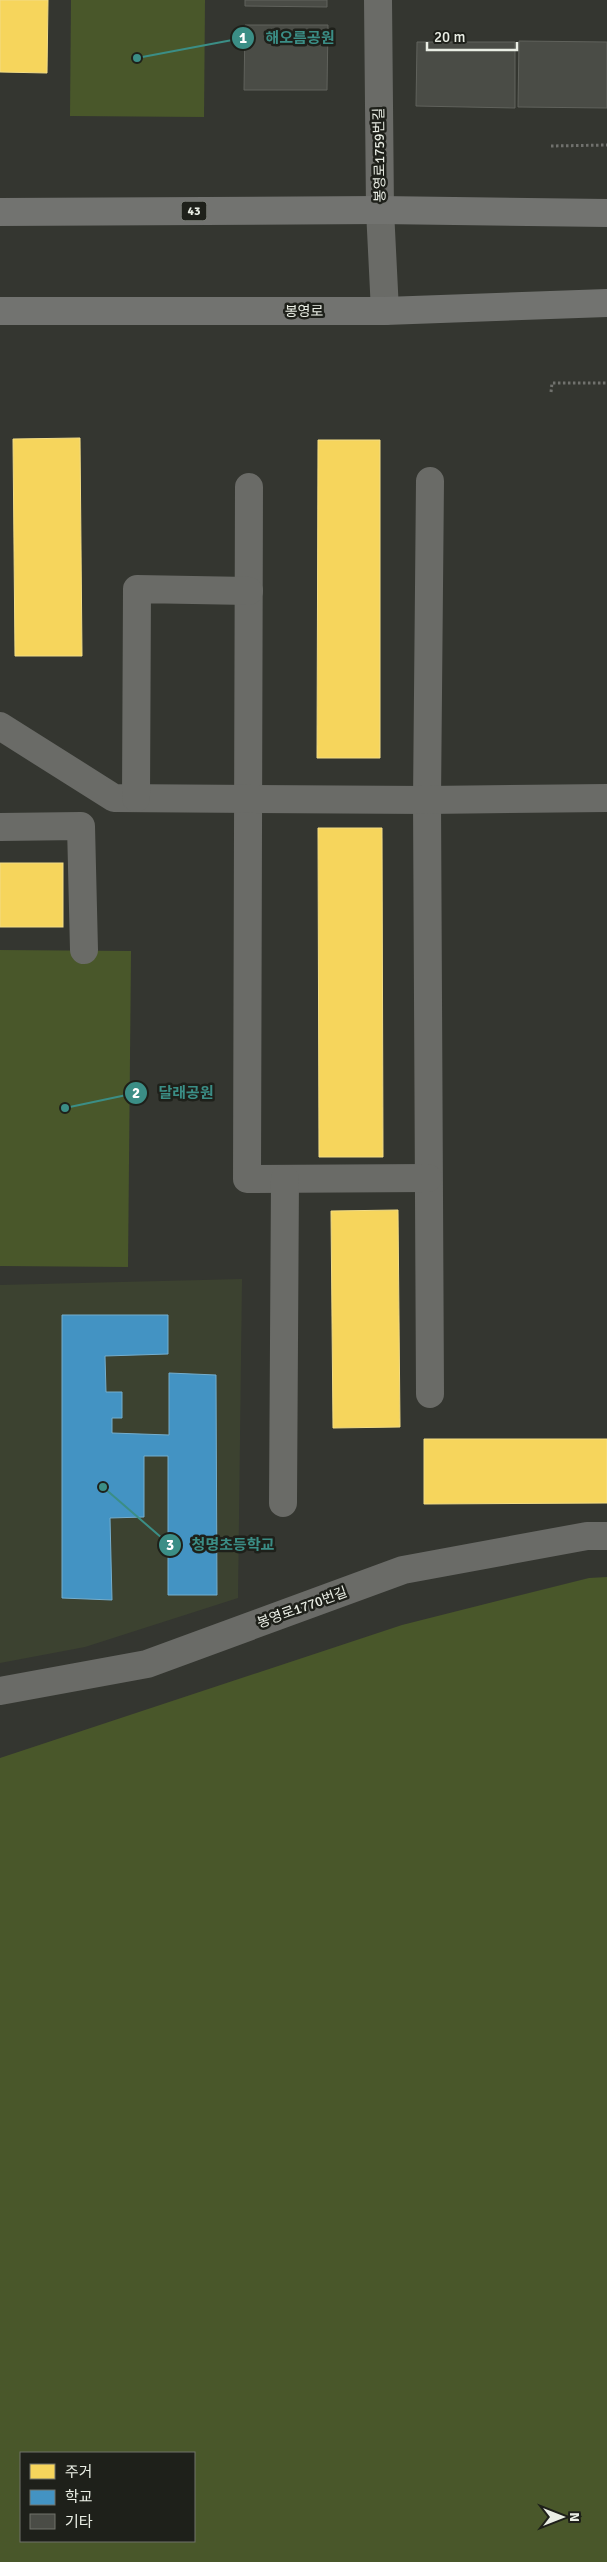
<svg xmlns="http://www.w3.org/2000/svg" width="607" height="2562" font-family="Signika,'Noto Sans KR',sans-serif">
	<rect width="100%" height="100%" fill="#343630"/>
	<path fill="#3c4230" d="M242 1279 238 1598 85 1647 0 1663V1285Z"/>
	<g fill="#49572a" fill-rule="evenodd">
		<path d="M71 0H205L204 117 70 116Z"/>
		<path d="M0 950 131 951 128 1267 0 1266Z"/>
		<path d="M607 1577V2562H0V1758L402 1625 589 1578ZM21 2453H194V2541H21Z"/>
	</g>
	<g fill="#f6d55c" stroke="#f2dc85">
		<path d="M0 0H48L47 73 0 72Z"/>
		<path d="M80 438 82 656H15L13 439Z"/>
		<path d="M318 440H380V758H317Z"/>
		<path d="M318 828H382L383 1157H319Z"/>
		<rect x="0" y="863" width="63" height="64"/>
		<path d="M398 1210 400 1427 333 1428 331 1211Z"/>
		<path d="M424 1439H607V1503L424 1504Z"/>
	</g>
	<path fill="#4393c3" stroke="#75aecd" d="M62 1315H168V1354L105 1356 106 1392H122V1418H112V1433L169 1435V1373L216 1375 217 1595H168V1456H144V1517L110 1518 112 1600 62 1598Z"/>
	<g fill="#4a4c46" stroke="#60625c">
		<path d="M245 0H327V7L245 6Z"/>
		<path d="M245 25H328L327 90H244Z"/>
		<path d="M519 41 607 42V108L518 107Z"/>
		<path d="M417 42H515V108L416 106Z"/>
	</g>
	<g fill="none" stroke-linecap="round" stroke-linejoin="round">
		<g stroke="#70716d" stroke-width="3" stroke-dasharray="2.5 2.5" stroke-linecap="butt">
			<path d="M551 146 607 145"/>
			<path d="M551 392 552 383H607"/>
		</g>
		<g stroke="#6a6b67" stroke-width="28">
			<path d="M378 0 380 210 385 311"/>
			<path d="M430 481 427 800 430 1394"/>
			<path d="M249 487 247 1179 428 1178"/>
			<path d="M0 726 114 798 427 800 607 798"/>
			<path d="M136 798 137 589 249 591"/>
			<path d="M0 827 81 826 84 950"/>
			<path d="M283 1503 285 1179"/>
			<path d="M0 1691 147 1664 403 1570 587 1536H607"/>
		</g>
		<g stroke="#727370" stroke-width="28">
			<path d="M0 212 380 210 607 213"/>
			<path d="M0 311H385L607 303"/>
		</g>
	</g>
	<g text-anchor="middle" stroke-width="5" stroke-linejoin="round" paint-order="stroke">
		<rect fill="#1e201a" stroke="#adb0a8" stroke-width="1" x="181.5" y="201.5" width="25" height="19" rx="4"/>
		<g font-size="12" font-weight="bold" fill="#eaeee5">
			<text x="194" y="215">43</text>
		</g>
		<g font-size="14" fill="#eaeee5" stroke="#1e201a">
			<text transform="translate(379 155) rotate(-91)" y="5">봉영로1759번길</text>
			<text x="304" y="316">봉영로</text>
			<text transform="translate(302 1607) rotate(-20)" y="5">봉영로1770번길</text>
		</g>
	</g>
	<path fill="none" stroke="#3b8e86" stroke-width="2" d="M137 58L243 38M65 1108L136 1093M103 1487L170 1545"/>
	<g fill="#3b8e86" stroke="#1e201a" stroke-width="2">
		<circle cx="137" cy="58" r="5"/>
		<circle cx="65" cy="1108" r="5"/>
		<circle cx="103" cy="1487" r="5"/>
		<circle cx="243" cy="38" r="12"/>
		<circle cx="136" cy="1093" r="12"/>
		<circle cx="170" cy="1545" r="12"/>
	</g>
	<g font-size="15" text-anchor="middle" font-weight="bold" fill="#fff">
		<text x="243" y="43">1</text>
		<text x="136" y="1098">2</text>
		<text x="170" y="1550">3</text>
	</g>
	<g font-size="15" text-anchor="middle" font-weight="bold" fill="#3b8e86" stroke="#1e201a" stroke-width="5" stroke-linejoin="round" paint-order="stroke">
		<text x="300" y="43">해오름공원</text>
		<text x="186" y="1098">달래공원</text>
		<text x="233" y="1550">청명초등학교</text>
	</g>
	<rect x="20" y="2452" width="175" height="90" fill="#1e201a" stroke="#70726b"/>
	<rect x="30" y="2464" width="25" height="15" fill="#f6d55c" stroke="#70726b"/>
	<text x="65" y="2477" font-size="15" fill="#eaeee5">주거</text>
	<rect x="30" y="2490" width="25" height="15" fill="#4393c3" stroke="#70726b"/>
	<text x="65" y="2502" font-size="15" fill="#eaeee5">학교</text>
	<rect x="30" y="2514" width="25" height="15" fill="#4a4c46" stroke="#70726b"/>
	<text x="65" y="2527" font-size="15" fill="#eaeee5">기타</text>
	<g transform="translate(562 2517) rotate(90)" stroke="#1e201a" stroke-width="4" paint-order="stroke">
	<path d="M0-4L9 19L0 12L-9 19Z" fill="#eaeee5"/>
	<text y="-8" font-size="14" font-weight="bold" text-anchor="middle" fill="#eaeee5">N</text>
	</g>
	<path d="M427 42v8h90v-8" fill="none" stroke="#eaeee5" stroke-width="2.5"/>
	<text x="434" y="42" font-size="15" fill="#eaeee5" stroke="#1e201a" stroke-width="4" paint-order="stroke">20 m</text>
</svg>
